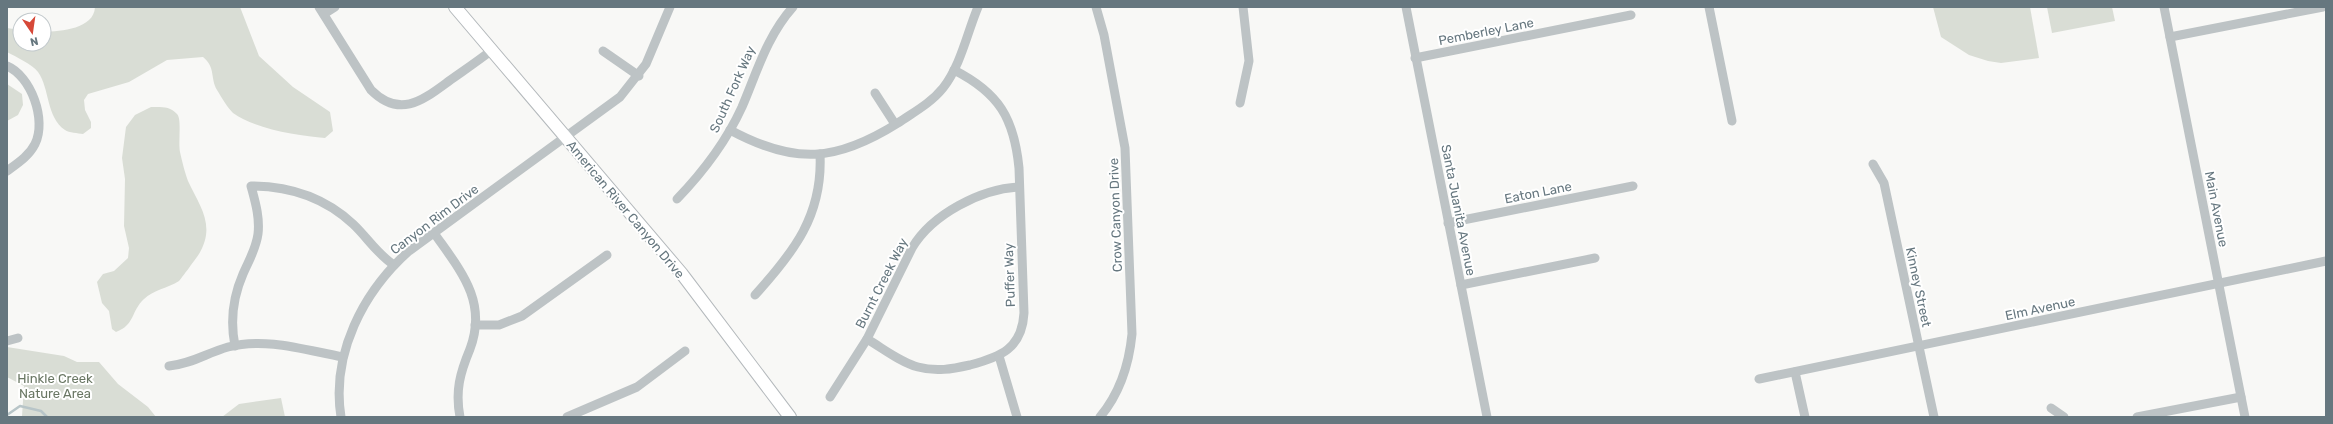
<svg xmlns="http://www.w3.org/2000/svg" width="2333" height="424" font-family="Rubik,sans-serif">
	<rect width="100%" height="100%" fill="#f8f8f6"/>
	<g fill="#d9ddd5">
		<path d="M95 7H240L259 56 293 87 330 112 333 131 325 138C299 136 255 129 233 113 227 107 222 98 217 90 210 78 216 68 203 57L167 60 129 82 88 94 84 100 85 110 91 122V128L83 134C78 133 69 133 65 130 46 117 50 89 38 72 32 64 16 57 7 52V28L20 30V44H44V32C61 31 94 29 95 7Z"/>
		<path d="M1933 7H2030L2039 58 2001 63 1988 61 1969 55 1941 37Z"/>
		<path d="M2047 7H2112L2115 21 2052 33Z"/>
		<path d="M7 84 22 94 23 105 18 115 7 121Z"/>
		<path d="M151 107C161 107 170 106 177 114 182 119 178 141 180 152 182 161 185 173 188 181 200 207 216 225 199 254 197 257 181 279 179 281 168 288 153 290 144 299 131 311 135 325 116 332L112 329 109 311 102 303 97 282 103 274 114 271 128 258 129 248 124 226 125 179 122 158 126 127 135 115Z"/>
		<path d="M7 347 64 356 77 362H99L118 384 148 407 156 417 22 416 24 386 7 377Z"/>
		<path d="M281 398 285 417H222L239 404Z"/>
	</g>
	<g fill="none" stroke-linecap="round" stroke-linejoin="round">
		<path stroke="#b8c5c8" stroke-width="2.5" d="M7 415 20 406 41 411 47 417"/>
		<defs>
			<path id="major" d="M455 7 682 274 790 417"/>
		</defs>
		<use href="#major" stroke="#b4b9bc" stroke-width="14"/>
		<g stroke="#bdc3c5" stroke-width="9">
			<path d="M319 7 371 90C400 119 423 100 449 81 463 71 478 61 492 50"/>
			<path d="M1096 7 1104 35 1125 148 1132 334C1129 365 1120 393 1100 417"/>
			<path d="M1406 7 1487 417"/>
			<path d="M1709 7 1732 121"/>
			<path d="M2164 7 2245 417"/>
			<path d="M324 14 335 7"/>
			<path d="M2170 37 2323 7"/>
			<path d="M603 51 639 76"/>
			<path d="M1415 58 1631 15"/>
			<path d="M7 66C31 76 47 120 35 144 29 156 18 163 7 171"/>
			<path d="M875 93 895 124"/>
			<path d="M1240 103 1249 61 1243 7"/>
			<path d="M730 130C795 165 836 162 898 123 914 112 931 103 943 88 961 65 967 33 978 7"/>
			<path d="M1873 164 1884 183 1934 417"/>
			<path d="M677 199C704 171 726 142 742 107 757 72 767 36 793 7"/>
			<path d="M1448 223 1633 186"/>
			<path d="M434 233C460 270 488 301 470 349 460 373 455 391 460 417"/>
			<path d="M1461 285 1595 258"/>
			<path d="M755 295C794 252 823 215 820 154"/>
			<path d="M475 325H499L522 316 607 255"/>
			<path d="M867 339C884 349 900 362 918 367 936 372 952 369 970 365 1000 357 1022 349 1024 313L1019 168C1014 118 999 93 954 70"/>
			<path d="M7 341 18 338"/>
			<path d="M235 346C230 321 233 297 243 274 249 260 256 249 258 234 260 217 255 201 251 186 289 186 324 197 353 224 367 237 377 254 394 265"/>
			<path d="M999 356 1017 417"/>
			<path d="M169 366C191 364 207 353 228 347 266 337 305 350 343 357"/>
			<path d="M1795 372 1805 417"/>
			<path d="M1759 379 2326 261"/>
			<path d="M830 397 867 339 912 248C932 214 981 189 1019 187"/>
			<path d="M2051 408 2064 417"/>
			<path d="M341 417C331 354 363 292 409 251L620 97 646 64 670 7"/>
			<path d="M567 417 637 387 685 351"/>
			<path d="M2137 417 2241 397"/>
		</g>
		<use href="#major" stroke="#fff" stroke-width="12"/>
	</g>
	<g text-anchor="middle" stroke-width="4" stroke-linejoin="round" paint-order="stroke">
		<g font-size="13" fill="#66777f" stroke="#fff">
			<text transform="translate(1486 31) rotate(-11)" y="5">Pemberley Lane</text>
			<text transform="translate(732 89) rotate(-66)" y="5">South Fork Way</text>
			<text transform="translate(1538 192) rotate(-11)" y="5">Eaton Lane</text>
			<text transform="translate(626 209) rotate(50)" y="5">American River Canyon Drive</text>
			<text transform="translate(2217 209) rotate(79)" y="5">Main Avenue</text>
			<text transform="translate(1459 210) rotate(79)" y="5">Santa Juanita Avenue</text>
			<text transform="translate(1115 215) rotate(-92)" y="5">Crow Canyon Drive</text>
			<text transform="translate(434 219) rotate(-37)" y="5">Canyon Rim Drive</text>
			<text transform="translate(1009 275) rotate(-92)" y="5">Puffer Way</text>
			<text transform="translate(881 283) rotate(-63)" y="5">Burnt Creek Way</text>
			<text transform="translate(1919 287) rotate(78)" y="5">Kinney Street</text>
			<text transform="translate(2040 308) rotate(-12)" y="5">Elm Avenue</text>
		</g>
		<g font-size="13" fill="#6a7764" stroke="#fff">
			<text x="55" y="383">Hinkle Creek<tspan x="55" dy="15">Nature Area</tspan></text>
		</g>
	</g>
	<rect width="2333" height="424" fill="none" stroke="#66777f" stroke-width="16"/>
	<g transform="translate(32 32) rotate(167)"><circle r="19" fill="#ffffff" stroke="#c2c9cc"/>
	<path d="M0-3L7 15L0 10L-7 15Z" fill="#d64838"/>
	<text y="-6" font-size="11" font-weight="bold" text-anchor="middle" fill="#66777f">N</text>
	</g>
</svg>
